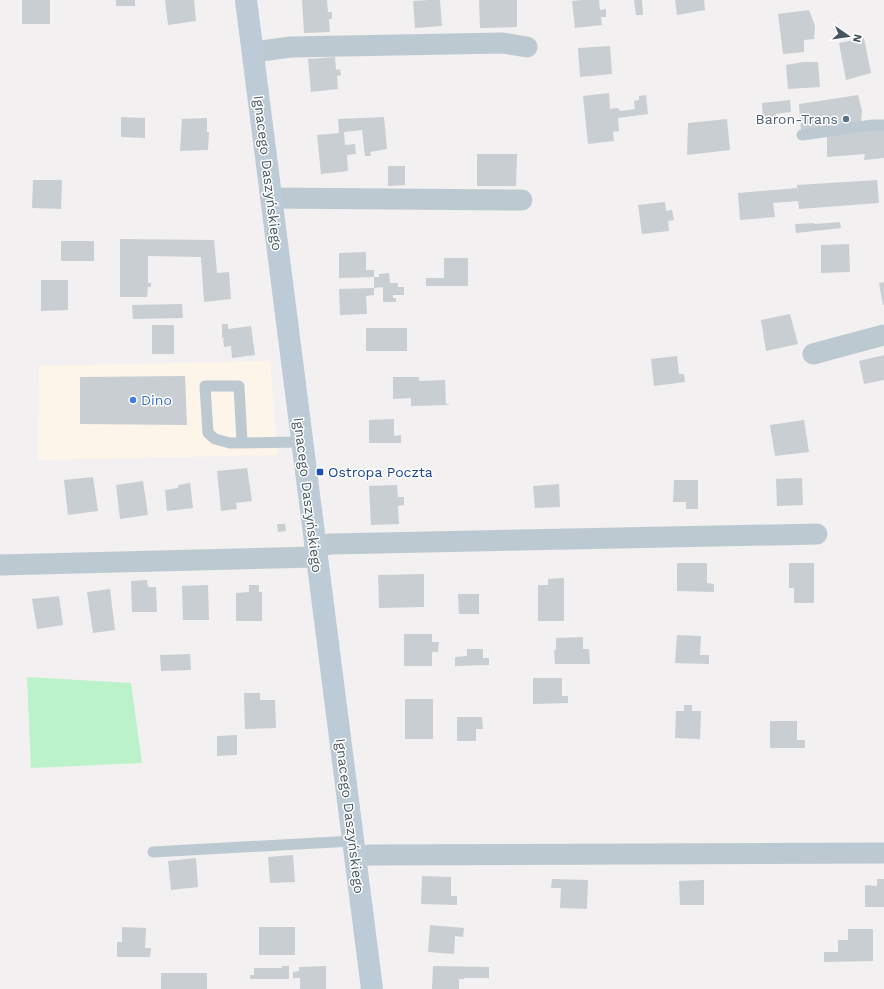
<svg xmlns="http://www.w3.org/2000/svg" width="884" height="989" font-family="'Work Sans',sans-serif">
	<rect width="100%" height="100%" fill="#f2f0f0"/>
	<path fill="#fdf5e9" d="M270 361 278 455 38 460 39 366Z"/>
	<path fill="#bcf2ca" d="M27 677 131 683 142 763 31 768Z"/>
	<g fill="#c9ced3">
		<rect x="22" y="0" width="28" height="24"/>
		<rect x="116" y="0" width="19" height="6"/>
		<path d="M165 0H194L196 21 168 25Z"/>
		<path d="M302 0H327L328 12H332V19H329L330 32 304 33Z"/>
		<path d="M429 0H440L442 26 415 28 413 1Z"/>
		<path d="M479 0H517V27L480 28Z"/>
		<path d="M582 0H599L600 10 606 9V17H601L602 25 575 28 572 1Z"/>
		<path d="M634 0H642L643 15H636Z"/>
		<path d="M675 0H704L705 10 677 15Z"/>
		<path d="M809 10 815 26 814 39 804 40V52L783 54 778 14Z"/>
		<path d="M864 38 871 73 846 80 839 43Z"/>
		<path d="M610 46 612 74 580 77 578 48Z"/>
		<path d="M335 57 336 70 340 69 341 75 337 76 338 89 311 92 308 59Z"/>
		<path d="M803 62H818L820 87 788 89 786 65Z"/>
		<path d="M609 93 610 109 617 108 621 111 635 109 634 101 639 100V96L646 95 648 114 618 118 619 131 613 132 614 141 588 144 583 96Z"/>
		<path d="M858 95 862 111 861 124 801 131 799 104Z"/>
		<path d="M790 100 791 112 776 114V118L763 119 762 103Z"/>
		<path d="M121 117 145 118V138L121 137Z"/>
		<path d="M384 117 387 149 370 152 371 156H365L362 130 344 132 345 145 355 144 356 154 347 155 348 171 321 174 317 135 339 133 338 119Z"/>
		<path d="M207 118V132H209L208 150 180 151 182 119Z"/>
		<path d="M727 119 730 150 687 155 688 123Z"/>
		<path d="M884 129V158L864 160 865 154 827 157V133Z"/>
		<path d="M477 154H517L516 186H477Z"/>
		<path d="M388 166H405V185L388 186Z"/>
		<path d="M33 180H62L61 209 32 208Z"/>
		<path d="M877 180 879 203 799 209 798 201 773 203 775 217 740 220 738 193 797 188 798 194 797 185Z"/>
		<path d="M665 202 666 211 672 210 674 220 668 221 669 231 642 234 638 205Z"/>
		<path d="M840 222 841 228 796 233 795 224 814 223 815 224Z"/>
		<path d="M120 239 214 240 217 273 229 272 231 299 204 302 201 257 148 256V283H151V287H148L147 297H120Z"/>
		<rect x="61" y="241" width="33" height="20"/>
		<path d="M849 244 850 272 821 273V245Z"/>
		<path d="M366 252V270H374V277L339 278V253Z"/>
		<path d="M444 258H468V286H426V278H444Z"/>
		<path d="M389 273 390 283H398V287H404V295H393V298H396V302H383V287L374 288V295L366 296 367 314 340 315 339 289 374 288V277H379V274Z"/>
		<path d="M41 280H68V310L41 311Z"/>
		<path d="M884 282V305H883L879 283Z"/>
		<path d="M182 304 183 318 133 319 132 305Z"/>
		<path d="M790 314 798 344 766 351 761 320Z"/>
		<path d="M222 324H228V329L251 326 255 355 232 358 231 346 224 347 223 340 225 338H222Z"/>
		<rect x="152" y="325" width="22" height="29"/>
		<rect x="366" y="328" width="41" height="23"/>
		<path d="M884 355V380L864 384 859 361Z"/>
		<path d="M677 356 679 374H684L685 382 654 386 651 359Z"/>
		<path d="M185 376 187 425 80 424V377Z"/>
		<path d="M393 377H419V381L445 380 446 404H449V405L411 406V398L393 399Z"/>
		<path d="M394 419V436L401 435V443H369V420Z"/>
		<path d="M804 420 809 452 775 456 770 425Z"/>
		<path d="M247 468 252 501 236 503 237 509 221 511 217 471Z"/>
		<path d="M93 477 98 511 68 515 64 480Z"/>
		<path d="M802 478 803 505 777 506 776 479Z"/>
		<path d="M674 480H698V509H686V502H673Z"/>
		<path d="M143 481 148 515 120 519 116 485Z"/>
		<path d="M190 483 193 508 167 511 165 490 178 488V485Z"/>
		<path d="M559 484 560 507 535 508 533 486Z"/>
		<path d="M397 485 398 497H404V505L398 506 399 524 371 525 369 486Z"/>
		<path d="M277 524H285L286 531 278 532Z"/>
		<path d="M677 563H707V583L714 584V592L677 591Z"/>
		<path d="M789 563H814V603H794V588H789Z"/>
		<path d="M424 574V607L379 608 378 575Z"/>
		<path d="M564 578V621H538V585H548V579Z"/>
		<path d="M147 580 148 587H156L157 612H132L131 581Z"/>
		<path d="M208 585 209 620H183L182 586Z"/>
		<path d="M249 585H259V592H262V621H236V593L249 592Z"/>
		<path d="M110 589 115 630 93 633 87 592Z"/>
		<path d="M458 594H479V614H459Z"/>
		<path d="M59 596 63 625 37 629 32 599Z"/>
		<path d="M404 634H432V642H439L438 652H432V666H404Z"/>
		<path d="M677 635 701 636 700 655H709V664L675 663Z"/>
		<path d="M583 637V649H589L590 664H555L554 650H556V638Z"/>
		<path d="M467 649H483V658H489V665L455 666V657L467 656Z"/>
		<path d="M190 654 191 670 161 671 160 655Z"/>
		<path d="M533 678H562V696H568V703L533 704Z"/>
		<path d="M244 693H260V700H275L276 728 245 729Z"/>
		<rect x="405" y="699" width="28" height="40"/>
		<path d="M684 705H692V711H701L700 739 675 738 676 711H684Z"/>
		<path d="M457 717H482L483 729H476V741H457Z"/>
		<path d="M770 721H797V740H805V748H770Z"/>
		<path d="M237 735V755L217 756V736Z"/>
		<path d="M293 855 295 882 270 883 268 857Z"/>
		<path d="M196 858 198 887 171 890 168 861Z"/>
		<path d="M422 876 451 877V896H457V905L421 904Z"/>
		<path d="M552 879 588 880 587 909 560 908 561 888H551Z"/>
		<path d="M877 879H884V907H865V885L877 886Z"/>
		<path d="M704 880V905H680L679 881Z"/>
		<path d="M430 925 464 928 463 937 455 936 454 954 428 952Z"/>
		<path d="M122 927 146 928 145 948H151L150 957H117V942H122Z"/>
		<rect x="259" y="927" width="36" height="28"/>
		<path d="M848 929H873V961L824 962V952H838V940H848Z"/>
		<path d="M282 966H289V979H250V975H254V968H282Z"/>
		<path d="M326 966V989H300V978H293V972L299 971V967Z"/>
		<path d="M433 966 489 967V978H464V979H459V989H432Z"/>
		<rect x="161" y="973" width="46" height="16"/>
	</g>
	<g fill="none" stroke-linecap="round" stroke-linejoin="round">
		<g stroke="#bdc9d0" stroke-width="11">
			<path d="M802 135 873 125H884"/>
			<path d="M242 442 239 386H205L208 433 215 439 230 443 302 442"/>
			<path d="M153 852 353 841"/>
		</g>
		<g stroke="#bdc9d0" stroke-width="21">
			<path d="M253 52 291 47 503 43 527 47"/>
			<path d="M271 198 522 200"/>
			<path d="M813 354 884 335"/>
			<path d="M315 546 331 544 817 534"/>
			<path d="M0 565 316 557"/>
			<path d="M355 856 371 855 884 853"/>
		</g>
		<path stroke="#bccbd5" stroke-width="22" d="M246 0 372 989"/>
	</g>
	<circle fill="#5c6f8a" stroke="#fff" stroke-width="1.5" cx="846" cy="119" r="4"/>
	<circle fill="#3f7fe0" stroke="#fff" stroke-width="1.5" cx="133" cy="400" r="4"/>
	<rect fill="#1a4fb4" stroke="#fff" stroke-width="1.5" x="316" y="468" width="8" height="8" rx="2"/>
	<g text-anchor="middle" stroke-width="3" stroke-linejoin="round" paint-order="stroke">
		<g font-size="14" fill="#4e5e75" stroke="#fff" text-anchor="end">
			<text x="838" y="124">Baron-Trans</text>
		</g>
		<g font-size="14" fill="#46565f" stroke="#fff">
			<text transform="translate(268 173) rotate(83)" y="5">Ignacego Daszyńskiego</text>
			<text transform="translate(308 495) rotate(83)" y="5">Ignacego Daszyńskiego</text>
			<text transform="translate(350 816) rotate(83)" y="5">Ignacego Daszyńskiego</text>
		</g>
		<g font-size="14" fill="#366cbe" stroke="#fff" text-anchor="start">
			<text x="141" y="405">Dino</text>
		</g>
		<g font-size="14" fill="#164399" stroke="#fff" text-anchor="start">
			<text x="328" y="477">Ostropa Poczta</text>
		</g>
	</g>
	<g transform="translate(848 36) rotate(103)" stroke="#ffffff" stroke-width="3" paint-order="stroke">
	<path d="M0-3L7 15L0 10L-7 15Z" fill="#46565f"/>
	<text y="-6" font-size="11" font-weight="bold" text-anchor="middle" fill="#46565f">N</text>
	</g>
</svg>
